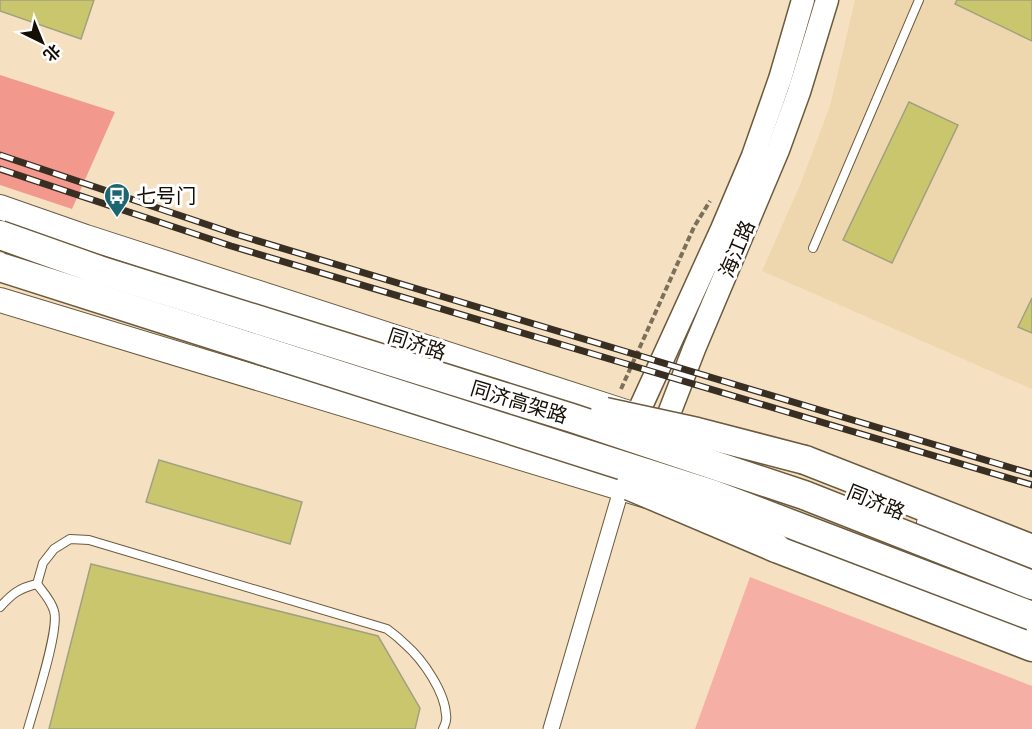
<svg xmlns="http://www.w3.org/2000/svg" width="1032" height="729" font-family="'Roboto Condensed','Noto Sans SC',sans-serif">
	<rect width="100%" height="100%" fill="#f5e1c1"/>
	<path fill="#eed6af" d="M855 0H1032V389L762 271 800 185 830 106Z"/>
	<path fill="#f5afa5" d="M750 577 1032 686V729H695Z"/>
	<path fill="#f3988d" d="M0 75 115 112 72 209 0 185Z"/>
	<g fill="#cac66e" stroke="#a2a17f" stroke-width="1.5">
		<path d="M0 0H94L81 39 0 11Z"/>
		<path d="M957 0H1032V41L955 4Z"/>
		<path d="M909 102 958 125 892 263 843 240Z"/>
		<path d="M1032 298V333L1018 327Z"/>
		<path d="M159 460 302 502 290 544 146 502Z"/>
		<path d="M91 564 378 636 420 708 415 729H49Z"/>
	</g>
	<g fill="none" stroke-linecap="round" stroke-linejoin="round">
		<defs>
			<g id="lane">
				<path d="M813 248 919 0"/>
				<path d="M37 584 43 563 54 549 70 539 89 540 387 629C394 634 400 639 406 645 423 660 445 692 446 715 447 719 445 725 443 729"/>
				<path d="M0 607C12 594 19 588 37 584"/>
				<path d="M28 729C34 707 60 629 54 611 51 600 43 592 37 584"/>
			</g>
			<path id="street" d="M551 729 622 487"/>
			<g id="secondary">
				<path d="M655 439 665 424 694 349 778 150 799 92 827 0"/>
				<path d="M622 483 637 415 722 229 753 156 780 79 803 0"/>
			</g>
			<g id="primary">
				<path d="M0 207 86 237 626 412"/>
				<path d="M0 300 647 496"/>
				<path d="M929 523 1032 565"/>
				<path d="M980 611 1032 632"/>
			</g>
			<g id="highway">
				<path d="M805 460 1032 549"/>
				<path d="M776 548 1032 647"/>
			</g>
		</defs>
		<use href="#lane" stroke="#6b5a3e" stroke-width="10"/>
		<use href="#street" stroke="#6b5a3e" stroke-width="17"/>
		<use href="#secondary" stroke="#6b5a3e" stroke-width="25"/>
		<use href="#primary" stroke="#6b5a3e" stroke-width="26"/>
		<use href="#highway" stroke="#6b5a3e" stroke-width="31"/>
		<path stroke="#7c6f5b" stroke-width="4" stroke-dasharray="6 3" stroke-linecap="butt" d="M621 389 694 227 710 201"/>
		<use href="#lane" stroke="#fff" stroke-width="8"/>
		<use href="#street" stroke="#fff" stroke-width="15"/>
		<use href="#secondary" stroke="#fff" stroke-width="22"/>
		<use href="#primary" stroke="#fff" stroke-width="24"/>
		<use href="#highway" stroke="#fff" stroke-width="28"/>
		<defs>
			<g id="rail">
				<path d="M0 155 235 234 1032 474"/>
				<path d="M0 169 231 246 1032 485"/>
			</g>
		</defs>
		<use href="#rail" stroke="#382f22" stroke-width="7"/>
		<use href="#rail" stroke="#fff" stroke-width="4.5" stroke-dasharray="14" stroke-linecap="butt"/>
		<defs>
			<g id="highway-bridge">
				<path d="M0 235 99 270 572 418 804 495 1032 585"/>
				<path d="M0 267 712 494 1032 616"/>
				<path d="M605 412 697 432 805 460"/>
				<path d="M630 486 776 548"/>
			</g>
		</defs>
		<use href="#highway-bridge" stroke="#6b5a3e" stroke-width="31" stroke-linecap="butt"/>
		<use href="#highway-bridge" stroke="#fff" stroke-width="28"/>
	</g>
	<defs>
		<symbol id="bus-pin" viewBox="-11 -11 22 30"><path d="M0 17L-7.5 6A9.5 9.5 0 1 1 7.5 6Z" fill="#1c6672" stroke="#fff"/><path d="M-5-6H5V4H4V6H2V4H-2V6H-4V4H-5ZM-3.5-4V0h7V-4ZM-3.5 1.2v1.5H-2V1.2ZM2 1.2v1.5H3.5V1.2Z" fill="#fff"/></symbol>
	</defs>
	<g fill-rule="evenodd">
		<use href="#bus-pin" x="102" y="181" width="30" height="40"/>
	</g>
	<g text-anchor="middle" stroke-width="6" stroke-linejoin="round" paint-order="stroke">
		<g font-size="20" fill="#150e04" stroke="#fff" text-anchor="start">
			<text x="136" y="203">七号门</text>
		</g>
		<g font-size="20" fill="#150e04" stroke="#fff">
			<text transform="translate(737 249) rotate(-67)" y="7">海江路</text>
			<text transform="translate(417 344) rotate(18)" y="7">同济路</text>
			<text transform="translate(519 402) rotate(17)" y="7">同济高架路</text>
			<text transform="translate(876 502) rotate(22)" y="7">同济路</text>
		</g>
	</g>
	<g transform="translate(42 42) rotate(137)" stroke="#ffffff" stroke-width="4.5" paint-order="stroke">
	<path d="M0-4.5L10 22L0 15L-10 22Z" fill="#150e04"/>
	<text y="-9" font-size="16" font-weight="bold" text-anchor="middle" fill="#150e04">北</text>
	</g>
</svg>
